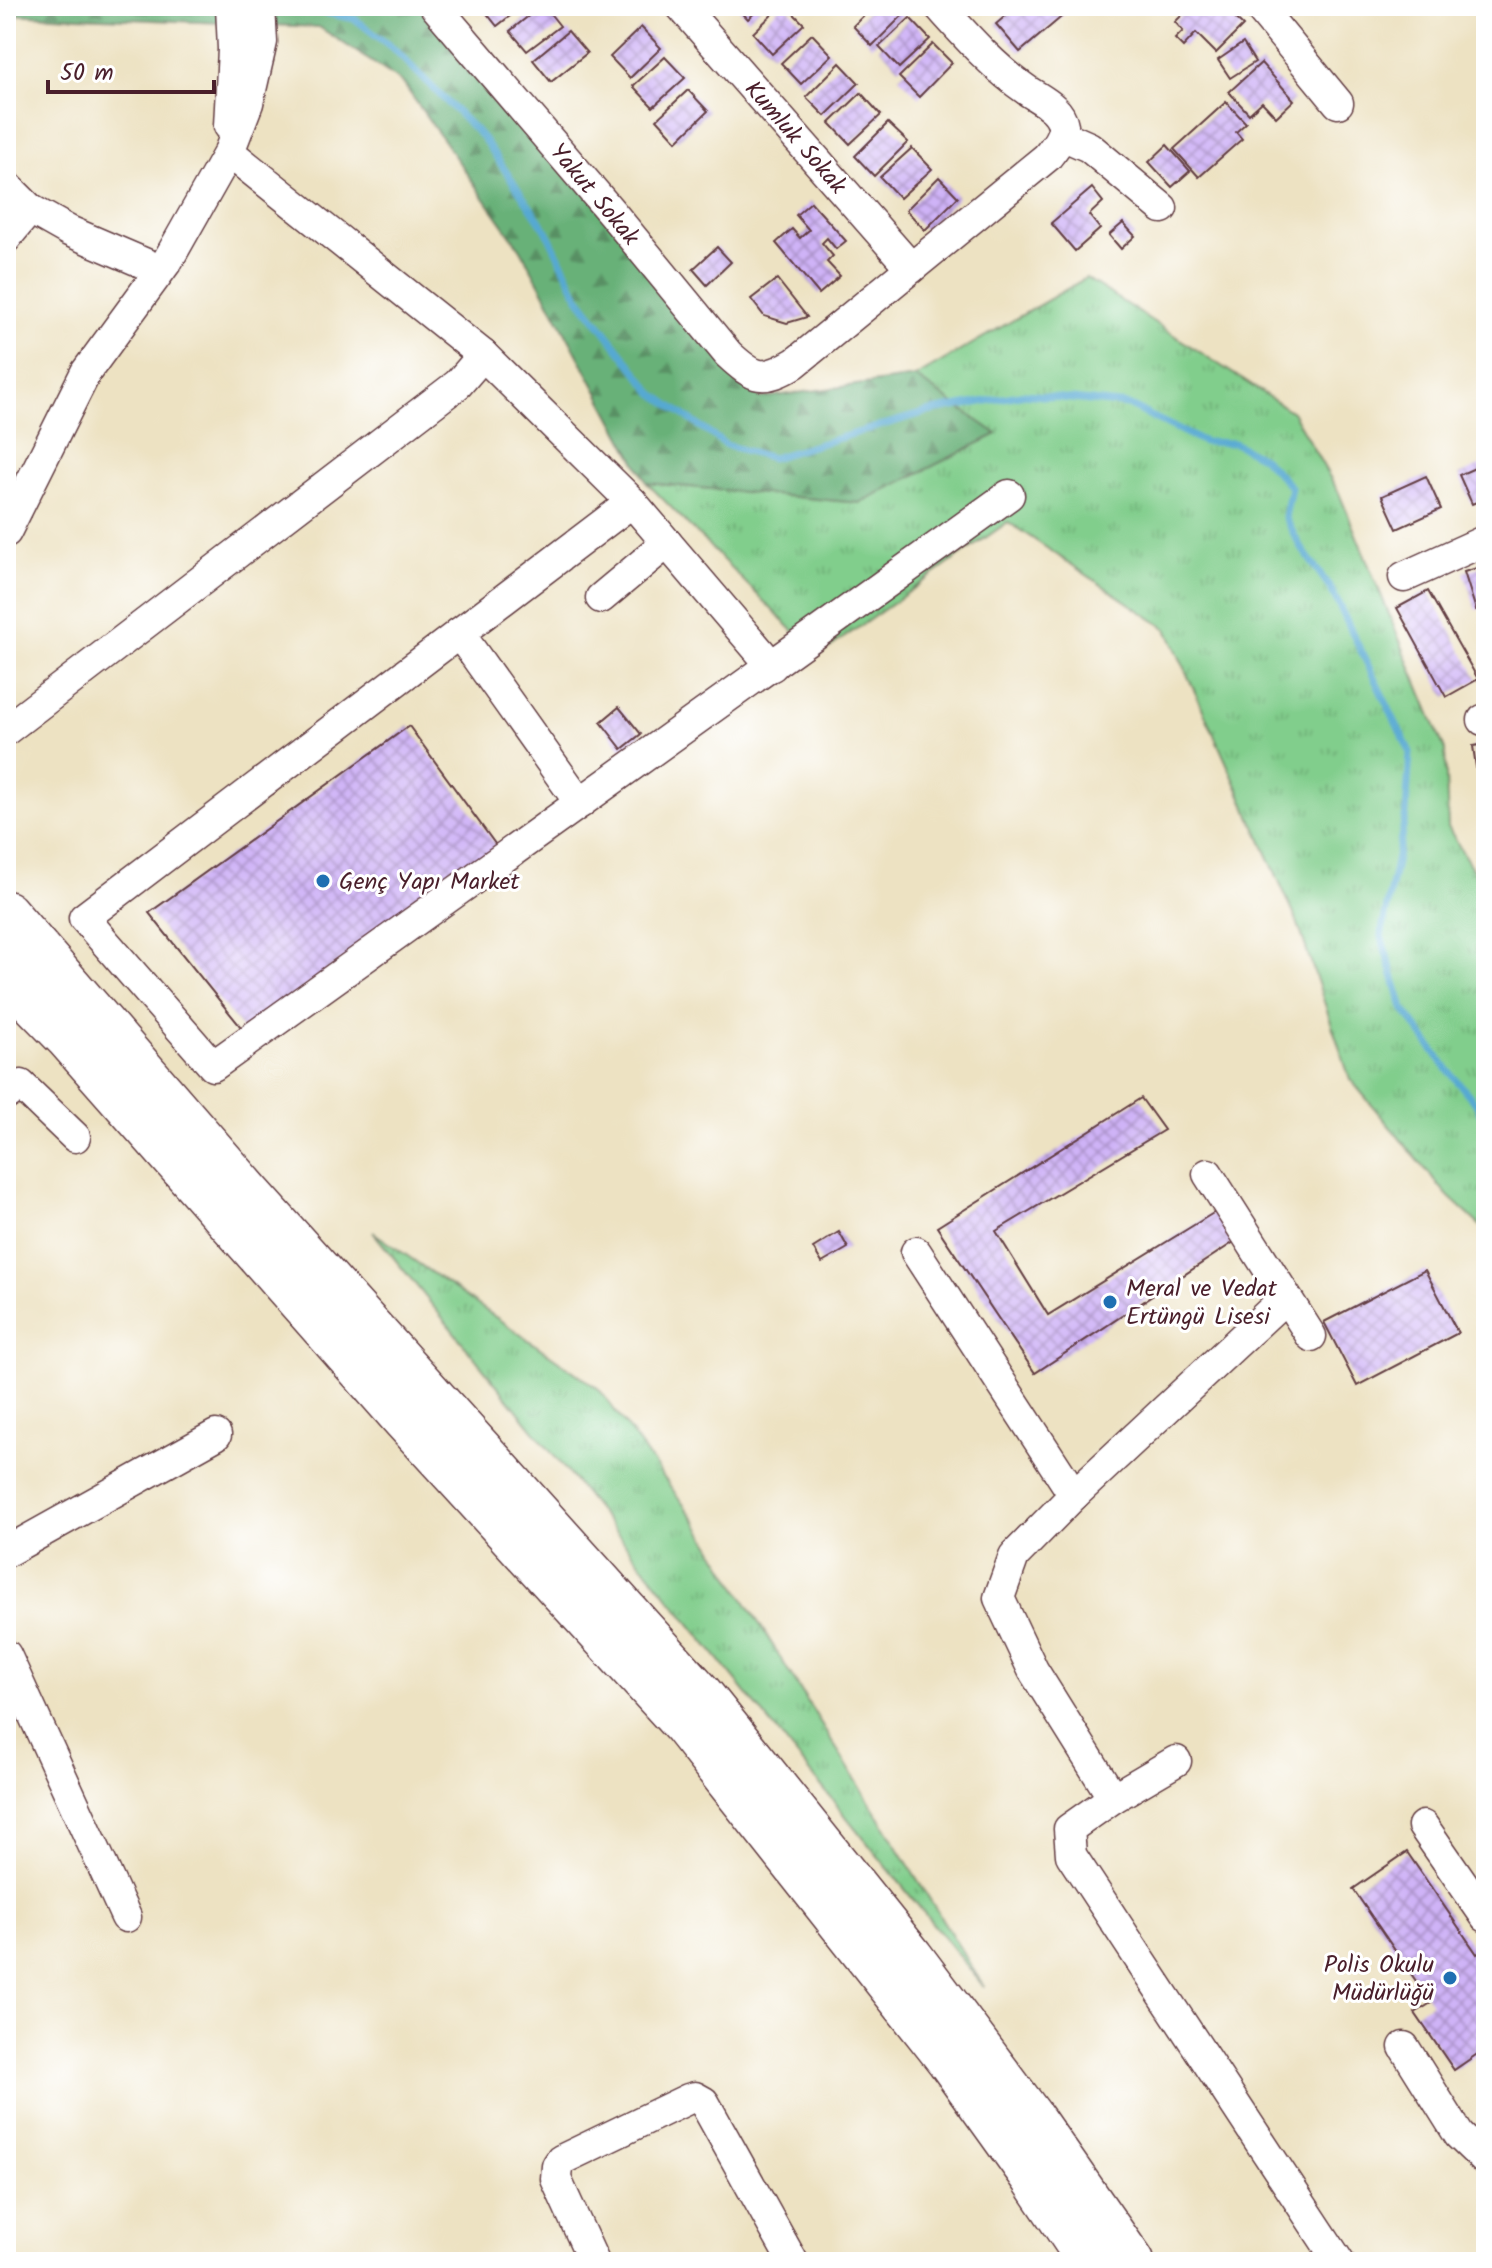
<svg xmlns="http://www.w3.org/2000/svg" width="1492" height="2268" font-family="Kalam,sans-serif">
	<defs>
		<pattern id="grass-tufts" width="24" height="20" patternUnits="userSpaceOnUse" patternTransform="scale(2)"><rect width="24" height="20" fill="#81ce8c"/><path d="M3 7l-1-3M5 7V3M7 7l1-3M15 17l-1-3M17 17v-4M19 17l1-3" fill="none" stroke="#71b079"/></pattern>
		<pattern id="forest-firs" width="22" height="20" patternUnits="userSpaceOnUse" patternTransform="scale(2)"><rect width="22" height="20" fill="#68b178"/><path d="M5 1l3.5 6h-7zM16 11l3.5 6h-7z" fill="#588f63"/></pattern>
		<pattern id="building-cross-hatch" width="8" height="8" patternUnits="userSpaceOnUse" patternTransform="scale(2)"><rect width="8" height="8" fill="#cfb3f7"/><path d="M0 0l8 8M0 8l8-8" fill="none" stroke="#aa91c8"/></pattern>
	</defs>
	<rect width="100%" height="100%" fill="#fff"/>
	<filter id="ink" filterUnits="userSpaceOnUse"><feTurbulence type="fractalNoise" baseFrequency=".0125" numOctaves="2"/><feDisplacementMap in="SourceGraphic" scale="16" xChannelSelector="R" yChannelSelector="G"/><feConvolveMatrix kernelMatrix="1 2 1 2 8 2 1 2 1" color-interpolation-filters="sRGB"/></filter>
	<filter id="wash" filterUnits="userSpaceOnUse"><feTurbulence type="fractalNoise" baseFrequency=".006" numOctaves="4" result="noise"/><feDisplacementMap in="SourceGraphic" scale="32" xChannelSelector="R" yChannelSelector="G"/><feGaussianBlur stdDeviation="1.8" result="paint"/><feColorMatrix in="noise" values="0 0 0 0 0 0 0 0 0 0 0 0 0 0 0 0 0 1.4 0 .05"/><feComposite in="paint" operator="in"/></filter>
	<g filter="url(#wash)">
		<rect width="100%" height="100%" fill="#ede2c2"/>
		<g fill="url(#grass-tufts)" stroke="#66765c" stroke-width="2">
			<path d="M1086 278 1292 412 1339 493 1445 750 1448 827 1486 893V1231L1448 1196 1350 1079 1297 921 1167 629 1008 522 818 656 647 483 859 503 996 434 915 377Z"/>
			<path d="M373 1232 599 1389 697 1523 984 1987Z"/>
		</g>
		<path fill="url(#forest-firs)" stroke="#596852" stroke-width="2" d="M6 6H447L657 276 760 398 915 377 997 434 859 503 647 483 521 250 402 82 319 27 6 14Z"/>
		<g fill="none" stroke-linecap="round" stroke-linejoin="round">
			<path stroke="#57a9d2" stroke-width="7" d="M292 6 355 19 395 50 483 138 546 230 579 298 653 393 726 445 772 458 927 412 1025 394 1128 405 1204 442 1234 443 1263 458 1291 487 1285 517 1300 546 1331 589 1410 752 1406 813 1381 936 1403 1008 1444 1065 1477 1105 1486 1126"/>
		</g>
		<g id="blocks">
			<g fill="url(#building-cross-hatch)">
				<path d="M481 6H523L497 26Z"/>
				<path d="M541 6H544L560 26 527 51 510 31Z"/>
				<path d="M736 6H762L748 19Z"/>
				<path d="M781 6H786L804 24 772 54 753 33Z"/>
				<path d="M873 6H900L906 12 872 46 853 26Z"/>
				<path d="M1017 6H1070L1072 8 1020 52 996 24Z"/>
				<path d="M1191 6H1222L1243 26 1216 53 1196 33 1183 47 1175 39 1183 31 1175 22Z"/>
				<path d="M910 18 930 39 899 68 879 47Z"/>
				<path d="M641 27 661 48 630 78 610 57Z"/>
				<path d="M568 31 587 53 551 82 533 60Z"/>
				<path d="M812 34 832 55 801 84 781 63Z"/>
				<path d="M1243 43 1255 62 1230 78 1218 60Z"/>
				<path d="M933 44 952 63 919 97 899 77Z"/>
				<path d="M665 57 685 78 653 107 633 86Z"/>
				<path d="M840 63 859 83 825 116 806 97Z"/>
				<path d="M1261 63 1294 100 1276 117 1262 102 1249 114 1229 92Z"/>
				<path d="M688 90 708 111 677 141 657 119Z"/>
				<path d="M861 93 881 115 850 144 830 123Z"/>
				<path d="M1226 102 1246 123 1236 132 1242 139 1199 177 1174 149Z"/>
				<path d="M888 123 908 142 874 176 855 156Z"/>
				<path d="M1167 145 1190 171 1172 187 1149 162Z"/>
				<path d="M912 148 932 169 900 198 880 177Z"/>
				<path d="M939 177 958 197 925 230 906 210Z"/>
				<path d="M1092 188 1103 202 1089 215 1100 229 1075 251 1051 223Z"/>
				<path d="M811 202 846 241 836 249 827 238 822 243 833 256 827 262 840 276 819 294 776 243 792 229 800 238 809 230 796 215Z"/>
				<path d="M1123 223 1135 236 1121 249 1109 235Z"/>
				<path d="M717 247 731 262 707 285 693 269Z"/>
				<path d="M777 279 807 317 787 323 764 316 751 299Z"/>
				<path d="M1486 463V498L1472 504 1459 475Z"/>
				<path d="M1426 476 1441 509 1397 529 1382 496Z"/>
				<path d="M1486 565V607L1476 610 1464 572Z"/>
				<path d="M1428 591 1478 679 1446 697 1397 608Z"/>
				<path d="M619 707 641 734 622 749 601 722Z"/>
				<path d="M409 726 498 848 244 1031 149 913Z"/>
				<path d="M1486 744V801L1481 802 1473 746Z"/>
				<path d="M1141 1098 1164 1130 996 1231 1048 1315 1215 1212 1234 1242 1035 1373 937 1227Z"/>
				<path d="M839 1232 848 1248 822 1263 813 1248Z"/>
				<path d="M1425 1270 1458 1333 1357 1386 1324 1322Z"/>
				<path d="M1407 1852 1477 1954 1486 1948V2048L1454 2070 1415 2013 1431 2003 1353 1889Z"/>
			</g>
		</g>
	</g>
	<g filter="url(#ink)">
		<use href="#blocks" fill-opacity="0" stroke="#623c42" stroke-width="2"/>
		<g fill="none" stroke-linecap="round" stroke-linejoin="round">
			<defs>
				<g id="minor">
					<path d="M435 6 612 213 728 354C755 379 763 382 795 363L1047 157C1054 148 1064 137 1063 125 1060 108 1041 100 1028 91 994 68 967 37 939 6"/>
					<path d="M681 6 911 268"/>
					<path d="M1258 6 1338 103"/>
					<path d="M229 126 233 49 231 6"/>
					<path d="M1062 135 1089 147 1162 208"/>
					<path d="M229 152 483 355 632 502 772 666"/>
					<path d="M6 185 30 209 69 231 160 270"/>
					<path d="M6 238 30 209"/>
					<path d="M632 502 84 918 213 1066 1009 495"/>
					<path d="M6 532 86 372 168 260 229 152 248 103 262 42 260 6"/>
					<path d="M1404 577 1486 540"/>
					<path d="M601 598 667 543"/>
					<path d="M459 633 580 803"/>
					<path d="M1483 720H1486"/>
					<path d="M6 730 458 384 483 355"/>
					<path d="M6 1095 21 1085 75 1137"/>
					<path d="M1208 1174 1311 1336"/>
					<path d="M916 1252 1074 1495 1014 1556 999 1598 1033 1670 1113 1798 1069 1829 1071 1855 1339 2262"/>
					<path d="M1074 1495 1285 1298"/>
					<path d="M6 1552 216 1435"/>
					<path d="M6 1655 126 1917"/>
					<path d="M1113 1798 1176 1761"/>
					<path d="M1423 1826 1486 1917"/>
					<path d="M1404 2047 1459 2135 1486 2161"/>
					<path d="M594 2262 556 2179 557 2166 561 2160 688 2099 695 2097 704 2102 793 2262"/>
				</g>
				<g id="highway">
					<path d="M6 913 248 1192 701 1695 911 1957 1033 2120 1132 2262"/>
					<path d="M6 975 67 1037 404 1419 685 1726 949 2060 1033 2177 1090 2262"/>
				</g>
			</defs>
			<use href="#minor" stroke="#623c42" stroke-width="33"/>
			<use href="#highway" stroke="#623c42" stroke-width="47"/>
			<use href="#minor" stroke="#fff" stroke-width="30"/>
			<use href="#highway" stroke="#fff" stroke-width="44"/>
		</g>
	</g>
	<g fill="#1f6fb2" stroke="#fff" stroke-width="3">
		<circle cx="323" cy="881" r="8"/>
		<circle cx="1110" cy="1302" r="8"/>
		<circle cx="1450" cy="1978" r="8"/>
	</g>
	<g text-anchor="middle" stroke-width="6" stroke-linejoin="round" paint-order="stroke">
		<g font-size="24" fill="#4a1f2b" stroke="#fff">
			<text transform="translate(796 137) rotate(49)" y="8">Kumluk Sokak</text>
			<text transform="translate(595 194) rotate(50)" y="8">Yakut Sokak</text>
		</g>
		<g font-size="24" fill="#4a1f2b" stroke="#fff" text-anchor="start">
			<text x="339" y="889">Genç Yapı Market</text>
			<text x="1126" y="1296">Meral ve Vedat<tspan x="1126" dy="28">Ertüngü Lisesi</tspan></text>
			<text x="1434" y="1972" text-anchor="end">Polis Okulu<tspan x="1434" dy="28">Müdürlüğü</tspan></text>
		</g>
	</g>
	<rect width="1492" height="2268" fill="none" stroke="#fff" stroke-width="32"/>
	<path d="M48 80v12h166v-12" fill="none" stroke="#4a1f2b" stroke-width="4"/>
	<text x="60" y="80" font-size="24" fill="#4a1f2b" stroke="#ffffff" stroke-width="6" paint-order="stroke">50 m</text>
</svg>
